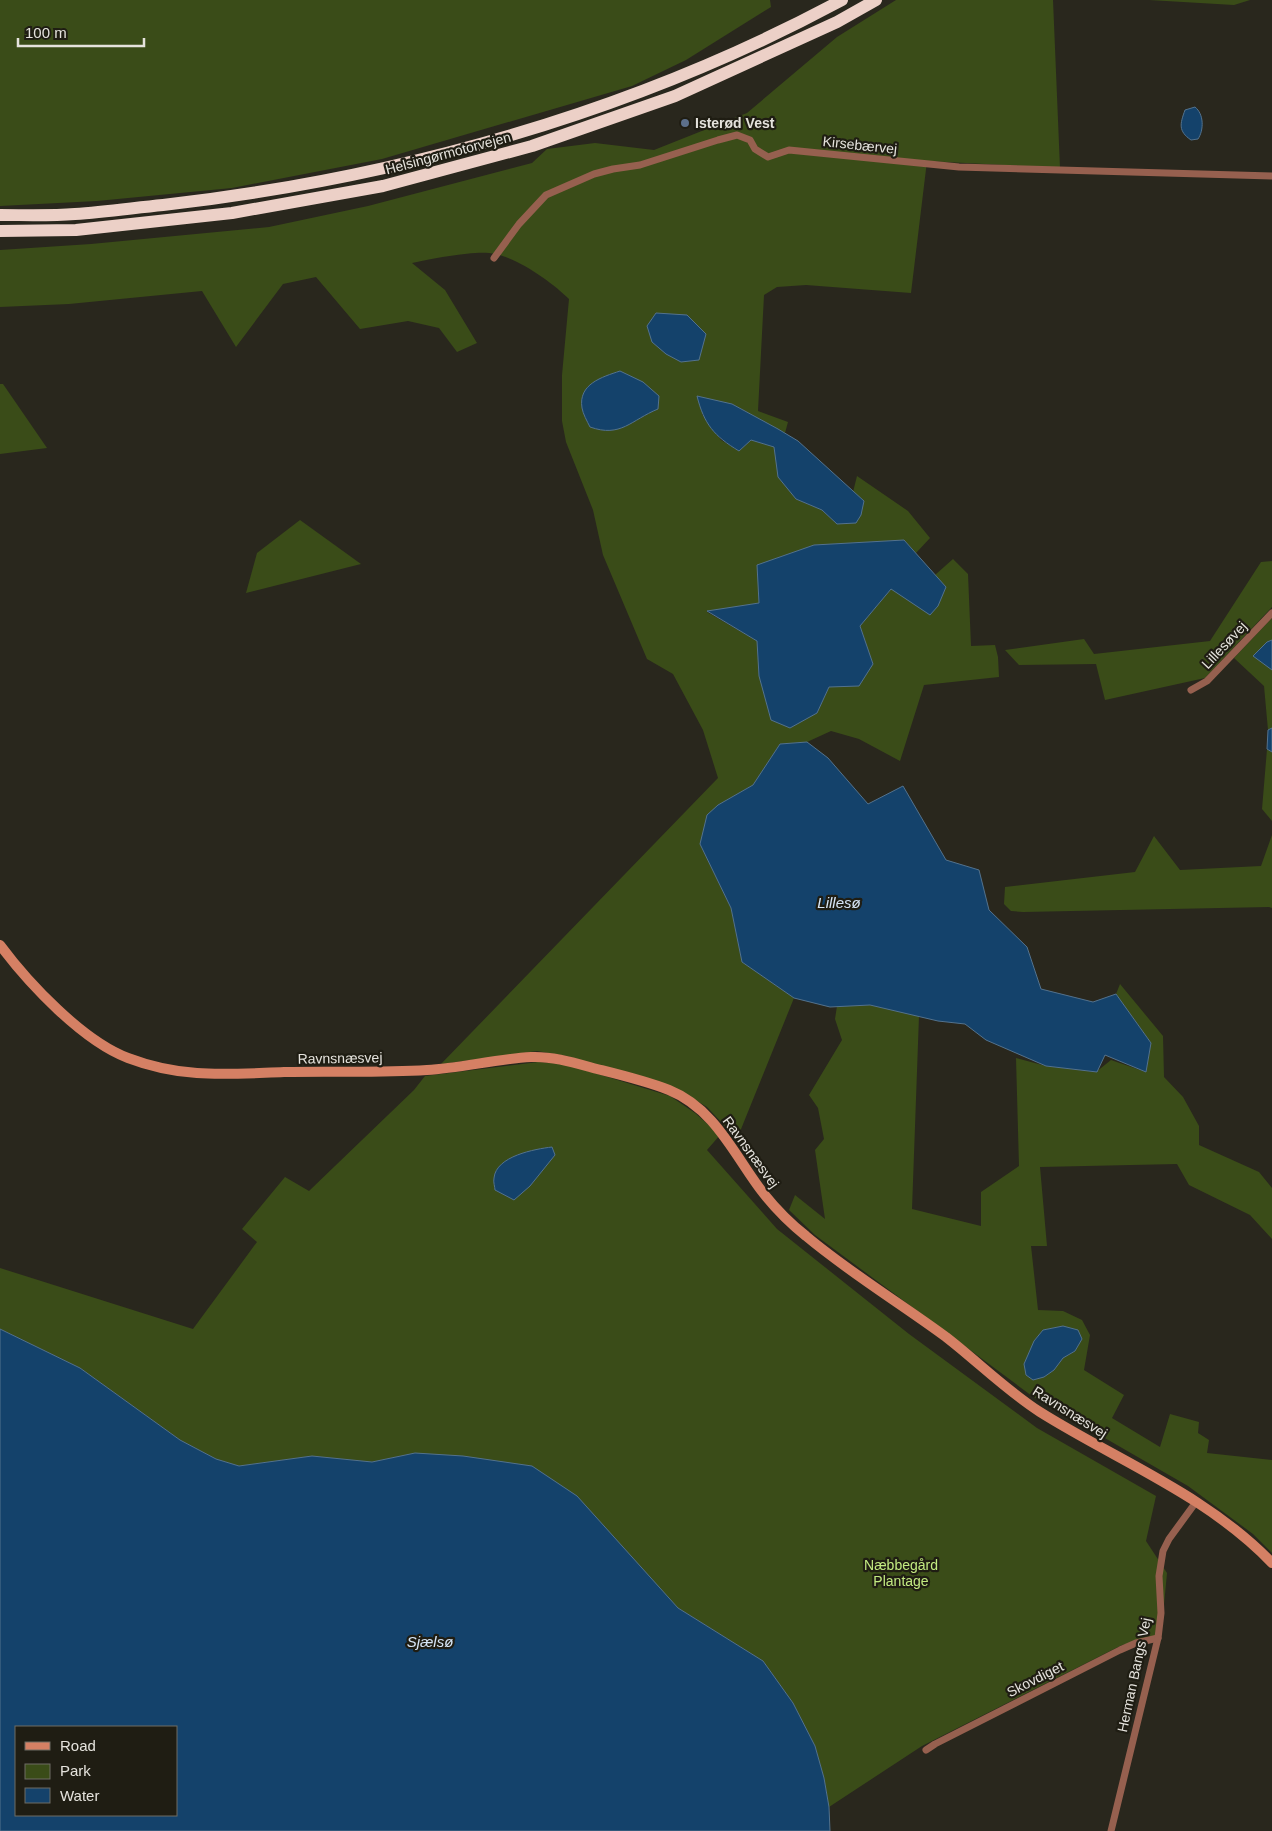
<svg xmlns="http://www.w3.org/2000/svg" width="1272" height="1831" font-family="Arial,sans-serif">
	<rect width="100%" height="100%" fill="#29271d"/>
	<g fill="#3a4c18" fill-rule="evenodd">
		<path d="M0 0H770L771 7 686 60 632 86 382 159 232 188 97 201 0 206Z"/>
		<path d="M896 0H1053L1060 168 927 161 911 293 806 285 777 287 764 295 758 411 788 422 785 433 732 404 702 414 721 440 739 451 751 440 774 447 776 457 796 499 822 510 837 524 864 501 853 492 857 476 908 511 930 538 916 553 904 540 814 545 758 565 759 603 707 612 757 641 759 676 817 713 829 687 873 664 860 626 891 589 946 587 935 575 953 559 968 574 971 646 995 645 998 657 999 677 924 685 900 761 859 739 831 731 807 742 780 744 753 785 718 805 700 844 731 908 742 962 794 998 737 1139 707 1107 677 1089 567 1056 537 1051 441 1064 718 778 703 730 673 674 647 659 603 555 593 510 566 442 562 421V375L569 299C552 282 514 255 489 253 471 251 431 259 412 263L445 290 477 343 457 352 439 328 408 321 360 329 316 277 283 284 236 347 202 291 69 304 0 307V250L91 244 269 227 368 206 532 163 547 149 595 143 654 150 747 113 837 37Z"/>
		<path d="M1149 0H1250L1234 5Z"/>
		<path d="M0 384H3L47 448 0 454Z"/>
		<path d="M300 520 361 564 246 593 257 553Z"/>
		<path d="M1272 561V607L1205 678 1105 700 1096 664 1019 665 1005 650 1084 639 1094 654 1210 641 1261 562Z"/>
		<path d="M1272 618V640L1267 642 1272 670V728L1268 730 1264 686 1234 658Z"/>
		<path d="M1267 749 1272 752V821L1262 809Z"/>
		<path d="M1272 835V908L1269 907 1023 912 1011 911 1004 904 1005 887 1135 872 1154 836 1180 870 1261 866Z"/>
		<path d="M1120 984 1163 1036 1164 1077 1183 1097 1199 1126V1145L1259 1172 1272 1188V1239L1250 1215 1189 1185 1177 1164 1040 1167 1047 1246H1031L1038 1310 1063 1311 1082 1320 1090 1335 1084 1370 1124 1395 1112 1418 1160 1447 1170 1414 1199 1422 1198 1433 1209 1440 1207 1453 1272 1460V1553L1253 1534 1188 1486 1032 1396 815 1235 789 1210 795 1195 825 1219 815 1150 824 1139 818 1108 809 1095 842 1040 835 1019 837 1006 870 1005 919 1016 912 1209 981 1226V1192L1019 1166 1016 1058 1046 1066 1096 1072 1111 1060 1146 1072 1151 1043 1116 994ZM1063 1326 1082 1339 1075 1351 1063 1358 1054 1370 1044 1377 1034 1341 1043 1330Z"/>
		<path d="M538 1062 565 1064 670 1096 695 1113 720 1135 707 1150 777 1229 909 1334 1037 1428 1156 1496 1146 1541 1167 1573 1161 1637 1122 1645 922 1746 829 1807 824 1778 815 1746 793 1703 763 1661 678 1608 636 1563 415 1453 372 1462 312 1456 239 1466 216 1459 180 1440 80 1368 0 1329V1268L193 1329 257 1242 242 1229 285 1177 309 1191 414 1090 425 1076Z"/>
	</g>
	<g fill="#14426b" stroke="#53728d" fill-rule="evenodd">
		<path d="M1195 107C1204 114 1204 130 1198 139L1191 140C1178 131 1180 124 1185 110Z"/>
		<path d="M656 313 687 315 706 334 699 360 681 362 666 354 652 342 647 326Z"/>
		<path d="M620 371 643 382 659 396 658 409C631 420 621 438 590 427 587 421 583 414 582 408 578 384 602 377 620 371Z"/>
		<path d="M697 396 732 404 778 429 798 441 864 501 861 515 856 523 837 524 822 510 796 499 778 477 774 447 751 440 739 451C714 436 704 424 697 396Z"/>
		<path d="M904 540 946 587 938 606 930 615 891 589 860 626 873 664 859 686 829 687 817 713 790 728 771 720 759 676 757 641 707 611 759 603 757 565 814 545Z"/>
		<path d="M1272 640V670L1253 656 1267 642Z"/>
		<path d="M1272 728V752L1267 749 1268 730Z"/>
		<path d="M807 742 828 758 868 804 903 786 946 860 979 870 989 910 1027 947 1041 989 1093 1002 1116 994 1151 1043 1146 1072 1105 1055 1097 1072 1046 1066 986 1040 965 1024 938 1021 870 1005 830 1007 794 998 742 962 731 908 700 844 707 815 718 805 753 785 780 744Z"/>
		<path d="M552 1147 555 1155 530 1186 514 1200 495 1190C495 1187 493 1182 494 1178 496 1156 535 1149 552 1147Z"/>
		<path d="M1063 1326 1078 1330 1082 1339 1075 1351 1063 1358 1054 1370 1044 1377 1033 1380 1026 1375 1024 1364 1034 1341 1043 1330Z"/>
		<path d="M0 1329 80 1368 180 1440 216 1459 239 1466 312 1456 372 1462 415 1453 463 1456 532 1466 577 1496 678 1608 763 1661 793 1703 815 1746 824 1778 829 1807 830 1831H0ZM16 1727H176V1815H16Z"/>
	</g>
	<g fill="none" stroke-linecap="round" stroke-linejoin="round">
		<g stroke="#96604f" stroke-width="7">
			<path d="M494 258 519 224 546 195 594 174 613 169 640 165 718 140 737 135 750 140 755 149 768 157 789 150 959 167 1272 176"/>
			<path d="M1191 690 1207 681 1272 613"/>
			<path d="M926 1750 935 1744 1120 1650 1136 1643 1158 1638"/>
			<path d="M1111 1831 1158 1638 1161 1613 1159 1576 1163 1551 1169 1539 1196 1502"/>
		</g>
		<path stroke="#d58064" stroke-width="10" d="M0 945C29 984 83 1041 128 1058 183 1079 228 1074 284 1072 331 1071 379 1073 427 1070 461 1068 496 1059 531 1057 553 1056 575 1063 597 1069 621 1075 646 1081 669 1090 716 1109 735 1157 764 1194 776 1209 791 1224 806 1236 850 1273 900 1303 946 1337 977 1361 1007 1391 1040 1412 1118 1461 1207 1495 1272 1563"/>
		<g stroke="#ecd0c7" stroke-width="12">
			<path d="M0 215C25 215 50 216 75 214 104 212 133 208 163 205 399 178 632 113 842 0"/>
			<path d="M0 231 76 230 232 213 383 186 532 146 675 96 837 22 876 0"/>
		</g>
	</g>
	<circle fill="#5c6f8a" stroke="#1f1d13" stroke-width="2" cx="685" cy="123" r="5"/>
	<g text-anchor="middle" stroke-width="4.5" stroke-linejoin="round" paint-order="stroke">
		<g font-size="14" font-weight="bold" fill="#e5e3dd" stroke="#1f1d13" text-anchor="start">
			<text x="695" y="128">Isterød Vest</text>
		</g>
		<g font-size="14" fill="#e5e3dd" stroke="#1f1d13">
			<text transform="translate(860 145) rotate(6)" y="5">Kirsebærvej</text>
			<text transform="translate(448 153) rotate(-15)" y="5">Helsingørmotorvejen</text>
			<text transform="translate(1224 645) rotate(-47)" y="5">Lillesøvej</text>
			<text transform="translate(340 1058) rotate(-1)" y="5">Ravnsnæsvej</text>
			<text transform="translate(751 1152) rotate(54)" y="5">Ravnsnæsvej</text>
			<text transform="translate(1070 1412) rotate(32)" y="5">Ravnsnæsvej</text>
			<text transform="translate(1134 1675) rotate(-78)" y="5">Herman Bangs Vej</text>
			<text transform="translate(1035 1679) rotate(-27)" y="5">Skovdiget</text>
		</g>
		<g font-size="14" fill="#c2e981" stroke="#1f1d13">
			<text x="901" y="1570">Næbbegård<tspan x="901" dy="16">Plantage</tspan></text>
		</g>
		<g font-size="15" font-style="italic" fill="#d7e6f7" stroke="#1f1d13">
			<text x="839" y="908">Lillesø</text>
			<text x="430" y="1647">Sjælsø</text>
		</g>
	</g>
	<rect x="15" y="1726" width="162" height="90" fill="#1f1d13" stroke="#6e6c64"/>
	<rect x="25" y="1742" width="25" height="8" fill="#d58064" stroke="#6e6c64"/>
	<text x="60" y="1751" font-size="15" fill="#e5e3dd">Road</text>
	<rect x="25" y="1764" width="25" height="15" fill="#3a4c18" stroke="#6e6c64"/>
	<text x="60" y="1776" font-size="15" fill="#e5e3dd">Park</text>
	<rect x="25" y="1788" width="25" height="15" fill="#14426b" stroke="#6e6c64"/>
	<text x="60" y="1801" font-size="15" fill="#e5e3dd">Water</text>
	<path d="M18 38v8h126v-8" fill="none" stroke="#e5e3dd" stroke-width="2.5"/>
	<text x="25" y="38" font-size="15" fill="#e5e3dd" stroke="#1f1d13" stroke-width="4" paint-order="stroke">100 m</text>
</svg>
